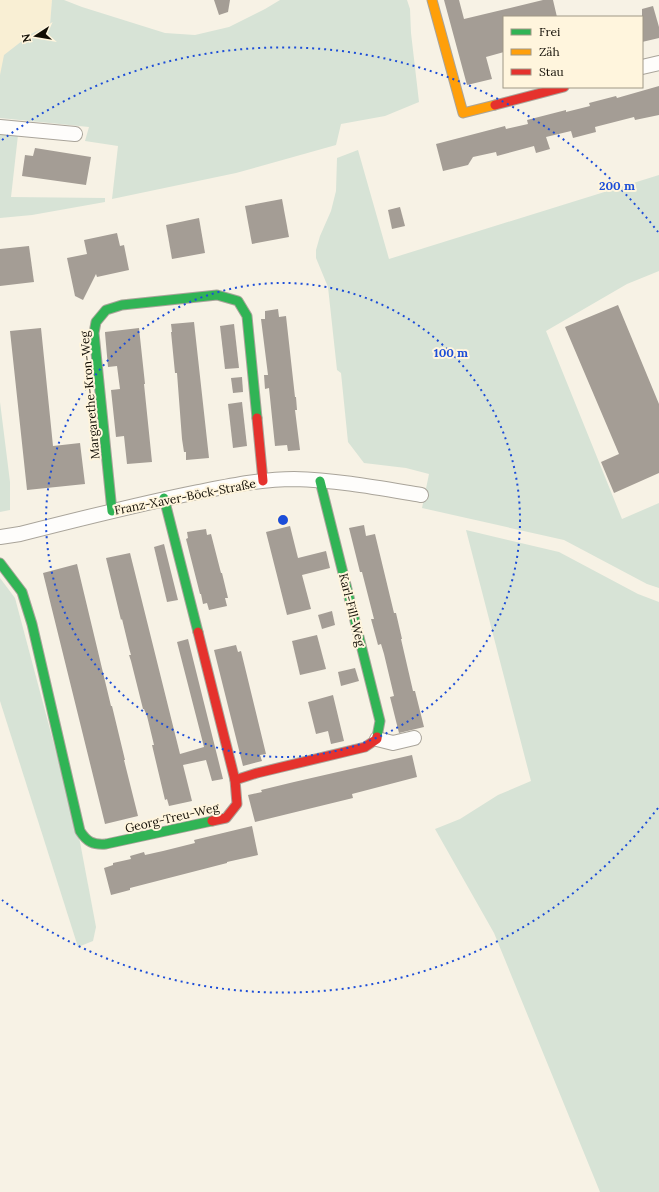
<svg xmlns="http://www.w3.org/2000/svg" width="659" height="1192" font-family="Lora,serif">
	<rect width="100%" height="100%" fill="#f7f2e5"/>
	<path fill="#f9efd4" d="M0 0H52L50 25 31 34 0 75Z"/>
	<g fill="#d7e3d6">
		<path d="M52 0H64L82 7 165 33 195 35 229 27 265 9 280 0H407L410 9 411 33 419 102 385 116 341 124 336 145 236 173 112 199 118 146 85 141 89 127 0 118V75L4 55 31 34 50 25Z"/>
		<path d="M0 134 18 135 11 197 105 198V202L32 215 0 218Z"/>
		<path d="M358 150 389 259 659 175V271L627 284 546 331 622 519 659 503V588L647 584 564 540 422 508 429 474 406 468 364 463 348 442 341 373 337 370 328 287 316 258V250L320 236 331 211 336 191 337 158Z"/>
		<path d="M0 402 10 482V510L0 512Z"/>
		<path d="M466 530 559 552 638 594 659 602V1192H600L494 933 435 829 460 819 498 795 531 781Z"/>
		<path d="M0 578 15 598 80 842 96 927 93 941 78 947 0 701Z"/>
	</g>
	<g fill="#a49d95">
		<path d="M214 0H230L228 12 219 15Z"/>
		<path d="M444 0H459L464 19 543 0H553L557 17H504V52L486 57 492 79 467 85Z"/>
		<path d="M653 6 659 27V38L642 42V9Z"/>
		<path d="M659 86V115L635 120 634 117 595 127 596 132 573 138 571 131 546 137 550 149 536 153 534 146 497 156 496 152 473 157 468 165 443 171 436 144 505 126 506 129 528 124 527 120 566 110V112L590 106 589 103 616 96 617 98Z"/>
		<path d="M35 148 91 157 86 185 22 176 25 155 33 156Z"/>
		<path d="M282 199 289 237 252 244 245 206Z"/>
		<path d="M400 207 405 226 392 229 388 210Z"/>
		<path d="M199 218 205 253 172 259 166 225Z"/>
		<path d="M117 233 120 246 124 245 129 270 97 277 96 274 83 300 75 296 67 258 87 254 84 240Z"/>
		<path d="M29 246 34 282 0 286V249Z"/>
		<path d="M618 305 659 404V473L614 493 601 462 619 454 565 327Z"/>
		<path d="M278 309 279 317 286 316 295 397H296L297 410H295L300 450 288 451 287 445 275 446 269 388 265 389 264 375H268L261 319H265V311Z"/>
		<path d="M194 322 209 458 186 460V452H184L182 439 177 373H175L171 332H172L171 324Z"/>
		<path d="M234 324 239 368 225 369 220 326Z"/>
		<path d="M41 328 53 446 80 443 85 484 27 490 10 331Z"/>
		<path d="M139 328 145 384H144L152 462 127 464 124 436 116 437 111 390 120 389 117 366 108 367 105 333V332Z"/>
		<path d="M242 377 243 392 233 393 231 378Z"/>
		<path d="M242 402 247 446 233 448 228 404Z"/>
		<path d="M364 525 366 536 375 534 394 613H396L402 639H401L413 691H415L424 727 399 733 390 697 394 696 384 654 381 644 378 645 371 619H374L362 572H360L349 528Z"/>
		<path d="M290 526 298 558 326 551 330 568 302 575 311 609 287 615 266 532Z"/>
		<path d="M206 529 207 535 211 534 221 573H222L228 598H225L227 606 209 610 207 603 203 604 201 594H200L186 539 188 538 187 532Z"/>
		<path d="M164 544 178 600 167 602 154 547Z"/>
		<path d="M130 553 180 754 204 747 177 642 188 639 223 779 212 781 206 760 183 765 192 801 169 806 167 799 165 800 152 745H154L147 716 144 709H143L131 661 129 655H131L129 648 122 619 121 620 106 558Z"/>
		<path d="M77 564 111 706H112L125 760H124L138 816 105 824 43 573Z"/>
		<path d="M332 611 335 625 322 629 318 615Z"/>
		<path d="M317 635 326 669 300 675 292 641Z"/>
		<path d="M236 645 238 652 241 651 266 754 260 755 262 761 243 766 214 650Z"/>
		<path d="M355 668 359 681 341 686 338 672Z"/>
		<path d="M333 695 344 741 331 744 328 731 316 734 308 702Z"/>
		<path d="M412 755 417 777 352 794 353 798 255 822 248 795 262 792 261 790 294 782Z"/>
		<path d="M252 826 258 855 227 862V863L130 888V890L111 895 104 868 113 865V863L131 859 130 856 144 852 145 855 163 851 195 843 194 840Z"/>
	</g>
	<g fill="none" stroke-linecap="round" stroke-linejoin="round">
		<defs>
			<g id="street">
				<path d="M642 67 659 63"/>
				<path d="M0 127 75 134"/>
				<path d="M0 537 20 534C79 519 138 504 198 492 229 486 262 479 294 479 337 480 379 488 421 495"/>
				<path d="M377 739 393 743 414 738"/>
			</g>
			<g id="fast">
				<path d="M320 481 380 721 377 737"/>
				<path d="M164 498 198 632"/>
				<path d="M112 511 94 333 96 322 106 310 122 305 217 295 238 301 247 316 257 418"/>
				<path d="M0 563 22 592 32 624 80 831C87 842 93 845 106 844L212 821"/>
			</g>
			<path id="slow" d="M432 0 463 113 495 105"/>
			<g id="jam">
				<path d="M495 105 564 87"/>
				<path d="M257 418 263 481"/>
				<path d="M198 632 235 780 237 804 226 818 212 821"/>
				<path d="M235 780 257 773 365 747 377 739V737"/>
			</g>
		</defs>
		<use href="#street" stroke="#a9a49a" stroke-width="16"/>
		<use href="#fast" stroke="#a9a49a" stroke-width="11"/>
		<use href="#slow" stroke="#a9a49a" stroke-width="11"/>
		<use href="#jam" stroke="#a9a49a" stroke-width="11"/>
		<use href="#street" stroke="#fefdfb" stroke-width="14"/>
		<use href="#fast" stroke="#30b455" stroke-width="9"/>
		<use href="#slow" stroke="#ff9f0a" stroke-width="9"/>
		<use href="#jam" stroke="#e5322d" stroke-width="9"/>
	</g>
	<g fill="none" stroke="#1d4ed8" stroke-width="2" stroke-dasharray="2 4">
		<circle cx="283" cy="520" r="237"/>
		<path d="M658 808A473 473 0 0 1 2 900M2 140A473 473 0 0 1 658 232"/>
	</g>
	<g text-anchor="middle" stroke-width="4" stroke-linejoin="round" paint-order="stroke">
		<g font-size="12" fill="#110d04" stroke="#fff5dd">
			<text transform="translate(90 395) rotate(-95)" y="4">Margarethe-Kron-Weg</text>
			<text transform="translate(185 497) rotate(-11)" y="4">Franz-Xaver-Böck-Straße</text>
			<text transform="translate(352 610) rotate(76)" y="4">Karl-Fill-Weg</text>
			<text transform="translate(172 818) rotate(-13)" y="4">Georg-Treu-Weg</text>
		</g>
	</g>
	<circle cx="283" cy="520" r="6" fill="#1d4ed8" stroke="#fff5dd" stroke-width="2"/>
	<g font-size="12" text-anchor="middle" font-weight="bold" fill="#1d4ed8" stroke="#fff5dd" stroke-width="4" stroke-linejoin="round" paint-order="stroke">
		<text x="617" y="190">200 m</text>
		<text x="451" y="357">100 m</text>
	</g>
	<rect x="503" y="16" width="140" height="72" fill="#fff5dd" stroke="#a09886"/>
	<rect x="511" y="29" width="20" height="6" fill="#30b455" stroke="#a09886"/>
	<text x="539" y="36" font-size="12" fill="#110d04">Frei</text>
	<rect x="511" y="49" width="20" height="6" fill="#ff9f0a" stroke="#a09886"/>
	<text x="539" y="56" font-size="12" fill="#110d04">Zäh</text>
	<rect x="511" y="69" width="20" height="6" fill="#e5322d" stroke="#a09886"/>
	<text x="539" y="76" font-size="12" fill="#110d04">Stau</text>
	<g transform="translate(36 36) rotate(258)" stroke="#fff5dd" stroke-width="3" paint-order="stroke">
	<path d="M0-3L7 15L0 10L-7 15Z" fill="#110d04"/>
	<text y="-6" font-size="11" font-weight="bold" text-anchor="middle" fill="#110d04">N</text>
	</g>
</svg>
